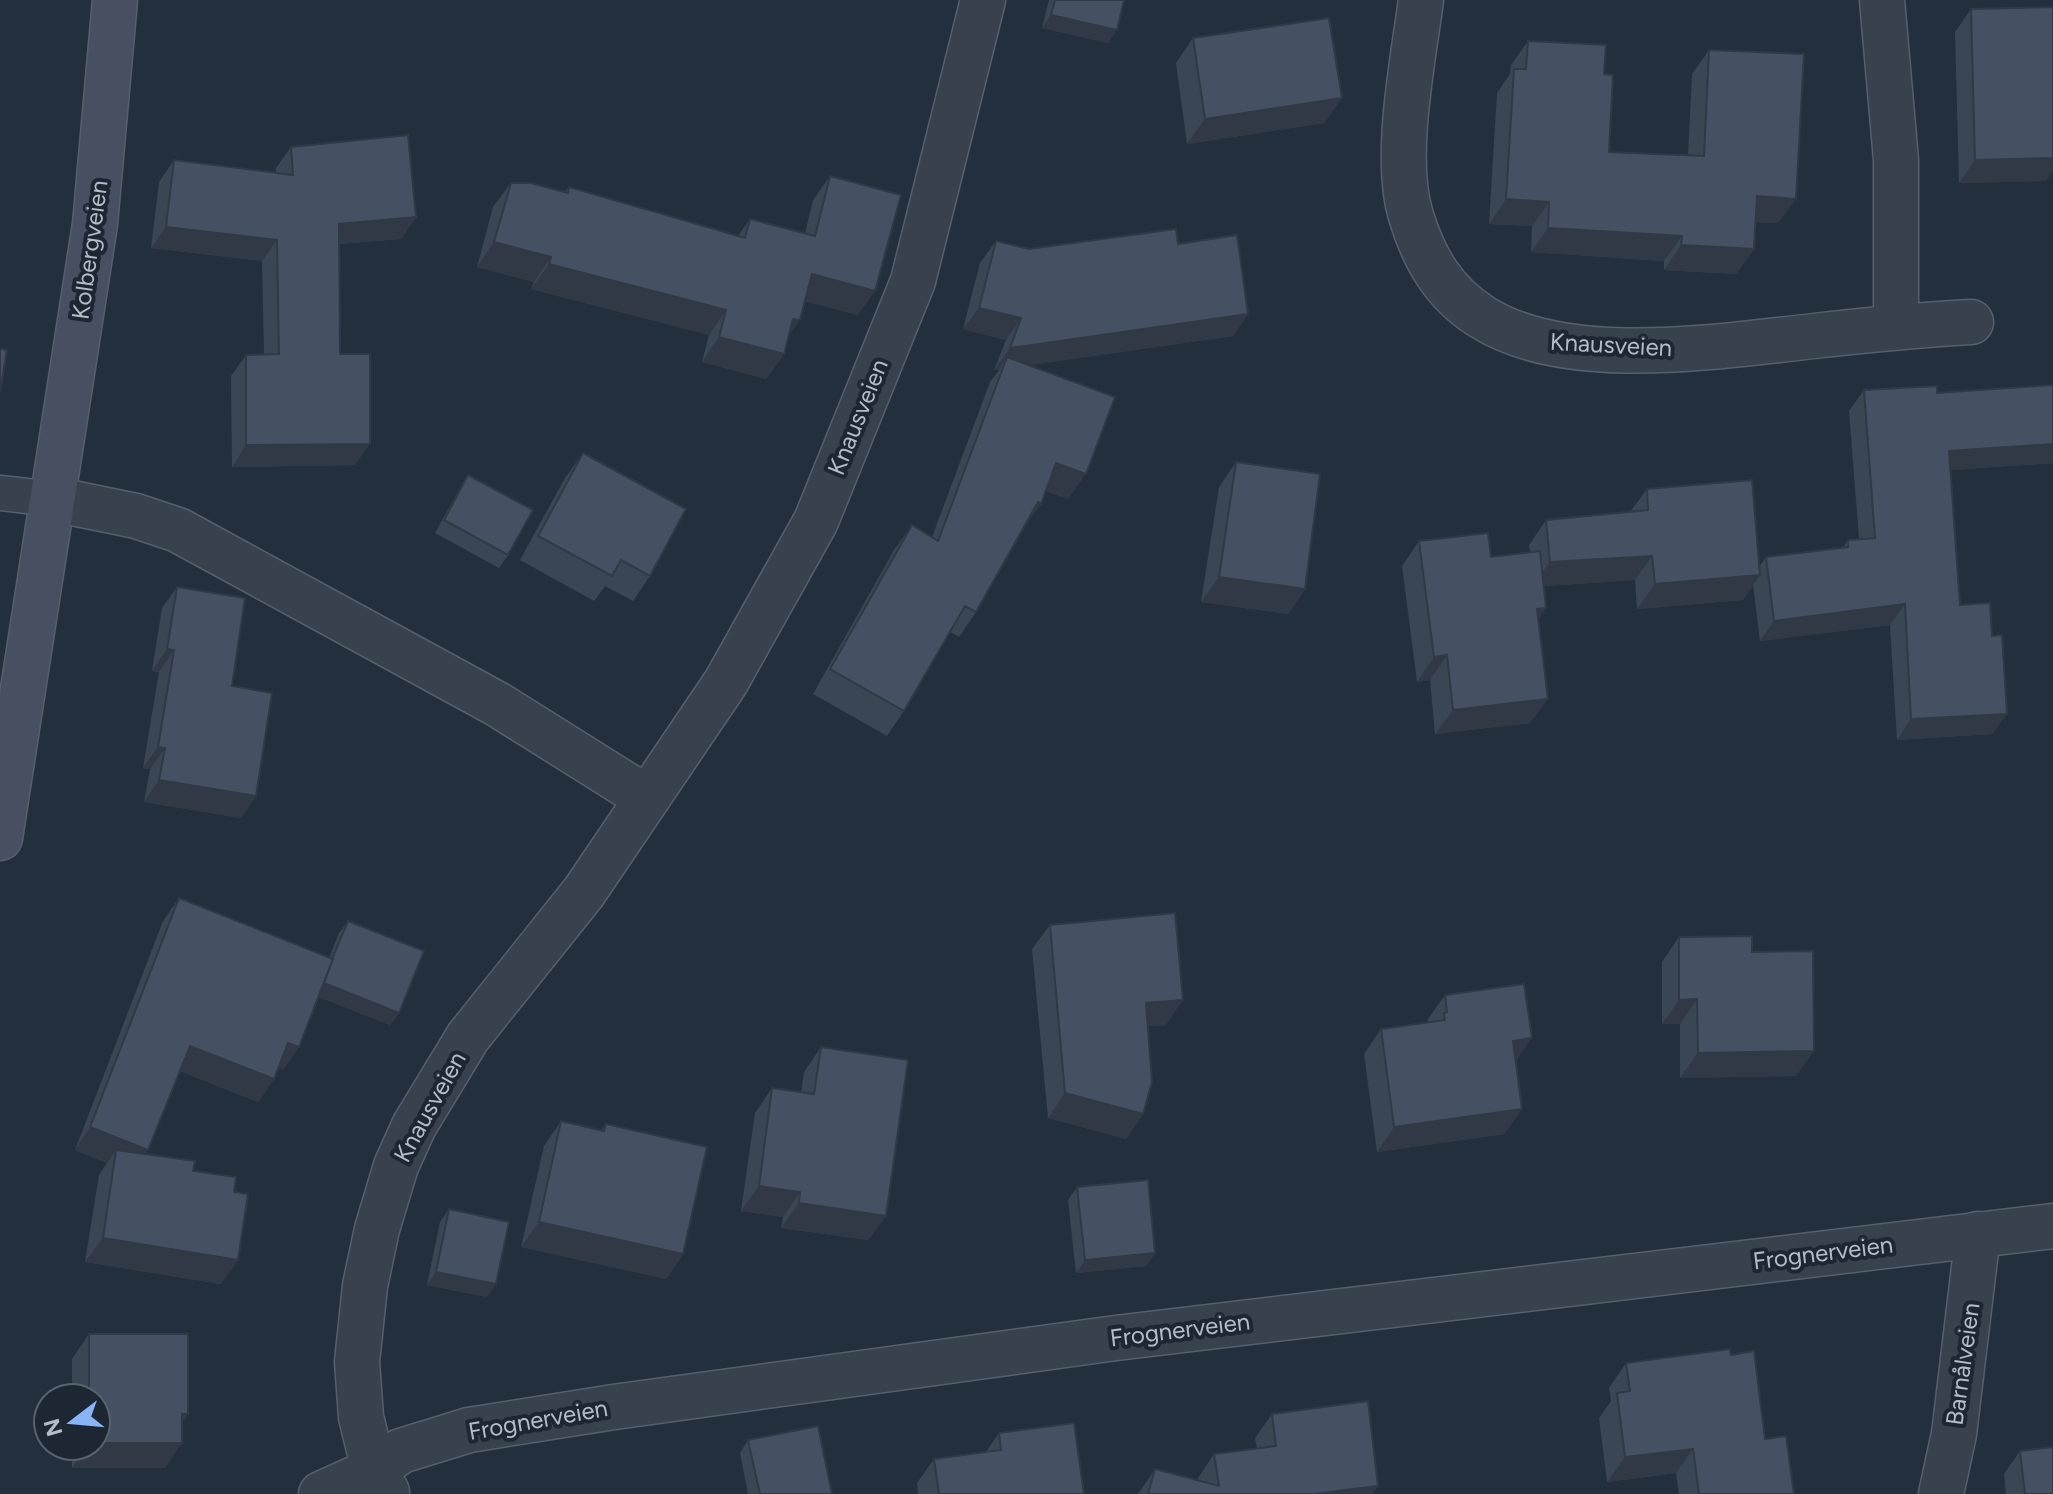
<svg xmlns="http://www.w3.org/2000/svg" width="2053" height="1494" font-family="Figtree,sans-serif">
	<rect width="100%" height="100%" fill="#242f3e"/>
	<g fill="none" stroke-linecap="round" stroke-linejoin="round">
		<defs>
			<path id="lane" d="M0 493 53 499"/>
			<g id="street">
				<path d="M1421 0C1413 61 1393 158 1411 216 1424 259 1444 293 1482 317 1567 371 1719 346 1814 336 1867 330 1919 325 1971 322"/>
				<path d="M1882 0 1896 160V327"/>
				<path d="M53 499 136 516 178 530 497 704 647 798"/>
				<path d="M387 1492 374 1470 361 1417 357 1362 365 1286 377 1229 396 1166 414 1126 468 1037 584 892 726 682 816 521 913 281 983 0"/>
				<path d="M321 1494 374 1470 401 1451 469 1430 614 1407 1116 1338 2053 1226"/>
				<path d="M1941 1494 1954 1434 1978 1234"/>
			</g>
			<path id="secondary" d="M0 838 95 224 115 0"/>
		</defs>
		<use href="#lane" stroke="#565f6c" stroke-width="37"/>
		<use href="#street" stroke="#565f6c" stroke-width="47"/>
		<use href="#secondary" stroke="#565f6c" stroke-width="47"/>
		<use href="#lane" stroke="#38414e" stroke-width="34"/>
		<use href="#street" stroke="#38414e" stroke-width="44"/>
		<use href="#secondary" stroke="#465061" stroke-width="44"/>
	</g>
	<g fill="#3b4654">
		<path d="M1049 0H1124L1108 43 1042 28Z"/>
		<path d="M1971 9 2046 181 1959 183 1955 32Z"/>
		<path d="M1193 38 1342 98 1324 123 1187 144 1176 63Z"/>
		<path d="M1528 41 1604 74 1609 152 1688 155 1692 74 1709 50 1778 223 1755 222 1754 249 1736 274 1664 270V261L1531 252 1532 226 1489 224 1497 93 1510 74 1511 65Z"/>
		<path d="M291 147 416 217 401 239 339 244 340 354 355 465 232 467 231 376 246 355 264 354 262 261 151 248 159 182 174 160 276 173V168Z"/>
		<path d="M830 176 858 315 805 301 788 337 784 354 766 379 702 362 709 335 531 289 534 282 477 267 493 207 511 183 565 192 569 187 738 236 750 219 805 233 813 200Z"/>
		<path d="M996 241 1029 249 1178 244 1248 314 1233 336 1029 365 1068 499 1046 491 976 612 959 637 950 632 904 711 887 736 813 694 894 550 912 525 932 537 990 382 999 370H994L1006 340 963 329 980 263Z"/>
		<path d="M2053 385V463L1951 470 1960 605 1992 636 2007 714 1992 734 1897 740 1890 625 1760 641 1753 585 1743 600 1637 609 1635 580 1544 586 1546 608 1538 620 1530 723 1435 734 1430 680 1417 682 1402 566 1419 541 1491 557 1530 552 1529 545 1546 520 1630 512 1647 489 1759 567 1766 557 1843 548 1848 540 1859 539 1849 411 1864 390 1937 393Z"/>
		<path d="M583 453 650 576 633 601 605 586 594 601 520 560 565 478Z"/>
		<path d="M1236 462 1305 589 1288 614 1201 602 1219 487Z"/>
		<path d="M468 475 508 555 499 568 435 533 460 488Z"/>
		<path d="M177 587 232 686 256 796 241 818 144 802 150 769 143 768 159 672 152 671 162 608Z"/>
		<path d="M179 898 329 958 339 933 348 921 399 1013 390 1025 319 997 299 1047 283 1070 278 1068 274 1079 258 1102 180 1071 148 1150 145 1154 193 1171 234 1192 221 1284 85 1262 99 1175 107 1163 75 1150 163 921Z"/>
		<path d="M1050 925 1166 1025 1148 1026 1143 1114 1126 1139 1048 1118 1032 949Z"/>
		<path d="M1679 937 1752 952 1796 1076 1680 1078V1024H1662V962Z"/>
		<path d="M1445 995 1515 1062 1522 1109 1504 1134 1377 1152 1364 1054 1381 1029 1428 1022V1019Z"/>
		<path d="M821 1047 886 1216 868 1240 781 1228 783 1217 741 1211 755 1113 772 1088 801 1092 804 1072Z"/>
		<path d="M561 1121 601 1131 606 1124 683 1254 666 1279 521 1247 544 1146Z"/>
		<path d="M1077 1187 1155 1253 1146 1266 1076 1273 1068 1200Z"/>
		<path d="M449 1209 487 1297 427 1285 440 1222Z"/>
		<path d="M89 1334 188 1414 182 1423 165 1468H72V1446H96V1398H72V1359Z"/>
		<path d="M1731 1355 1765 1439 1794 1494H1679L1676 1473 1607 1482 1599 1418 1611 1401 1609 1388 1626 1363Z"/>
		<path d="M1272 1414 1378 1486 1372 1494H1138L1155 1469 1198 1481V1478L1214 1454 1257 1449 1255 1438Z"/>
		<path d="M999 1433 1084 1494H918L917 1483 934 1459 986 1452Z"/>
		<path d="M748 1440 832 1494H748L740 1453Z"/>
		<path d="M2020 1451 2053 1494H2006L2004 1474Z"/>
	</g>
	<g fill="#303945">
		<path d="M1051 15 1117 30 1108 43 1042 28Z"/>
		<path d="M1342 98 1324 123 1187 144 1205 119Z"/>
		<path d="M2053 158V171L2046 181 1959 183 1975 160Z"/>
		<path d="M1757 196 1796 199 1778 223 1739 221Z"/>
		<path d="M1506 199 1549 202 1532 226 1489 224Z"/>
		<path d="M416 217 401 239 324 245 339 224Z"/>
		<path d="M166 227 277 240 262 261 151 248Z"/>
		<path d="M1548 228 1682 236 1664 261 1531 252Z"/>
		<path d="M494 242 551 257 534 282 477 267Z"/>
		<path d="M1681 245 1754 249 1736 274 1664 270Z"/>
		<path d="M549 264 726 310 709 335 531 289Z"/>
		<path d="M812 274 875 291 858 315 795 299Z"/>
		<path d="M979 308 1021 318 1006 340 963 329Z"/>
		<path d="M1248 314 1233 336 1003 369 1007 357 999 370H994L1010 348Z"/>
		<path d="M793 319 800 320 782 345Z"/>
		<path d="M719 337 784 354 766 379 702 362Z"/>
		<path d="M370 444 355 465 232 467 246 445Z"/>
		<path d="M2053 444V463L1935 471 1949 451Z"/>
		<path d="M1056 463 1086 474 1068 499 1039 488Z"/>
		<path d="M1038 502 1041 504 1023 528Z"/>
		<path d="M1652 556 1635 580 1532 587 1550 562Z"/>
		<path d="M1760 575 1743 600 1637 609 1655 584Z"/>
		<path d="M1219 577 1305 589 1288 614 1201 602Z"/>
		<path d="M1905 604 1890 625 1760 641 1774 621Z"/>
		<path d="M1546 608 1529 633 1537 609Z"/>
		<path d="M167 649 174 650 159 672 152 671Z"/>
		<path d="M1447 655 1430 680 1417 682 1434 657Z"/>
		<path d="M1548 699 1530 723 1435 734 1453 710Z"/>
		<path d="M2007 714 1992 734 1897 740 1911 719Z"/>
		<path d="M158 747 165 748 150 769 143 768Z"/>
		<path d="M159 780 256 796 241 818 144 802Z"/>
		<path d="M323 982 399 1013 390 1025 314 995Z"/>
		<path d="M1697 999 1680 1024H1662L1679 1000Z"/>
		<path d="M1183 1000 1166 1025 1128 1028 1146 1003Z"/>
		<path d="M1532 1038 1515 1063 1513 1041Z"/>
		<path d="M288 1043 299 1047 283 1070 272 1066Z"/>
		<path d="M190 1046 274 1079 258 1102 174 1068Z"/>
		<path d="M1814 1051 1796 1076 1680 1078 1698 1053Z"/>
		<path d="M1065 1093 1143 1114 1126 1139 1048 1118Z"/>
		<path d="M1522 1109 1504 1134 1377 1152 1394 1127Z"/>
		<path d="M90 1127 148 1150 132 1173 116 1150 107 1163 75 1150Z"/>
		<path d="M759 1186 800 1192 783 1217 741 1211Z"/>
		<path d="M799 1203 886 1216 868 1240 781 1228Z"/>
		<path d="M539 1222 683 1254 666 1279 521 1247Z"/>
		<path d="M103 1238 238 1260 221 1284 85 1262Z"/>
		<path d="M1155 1253 1146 1266 1076 1273 1085 1260Z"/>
		<path d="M436 1272 496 1284 487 1297 427 1285Z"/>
		<path d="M182 1414H188L171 1439Z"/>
		<path d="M96 1443H182L165 1468H72L87 1446H96Z"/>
		<path d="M1693 1449 1676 1473 1607 1482 1625 1457Z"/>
		<path d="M1378 1486 1372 1494H1314Z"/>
	</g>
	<g fill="#455162" stroke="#303945" stroke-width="2">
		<path d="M1055 0H1124L1117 30 1051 15Z"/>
		<path d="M2053 7V158L1975 160 1971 9Z"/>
		<path d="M1329 18 1342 98 1205 119 1193 38Z"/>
		<path d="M1528 41 1606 45 1604 74 1613 75 1609 152 1704 156 1709 50 1804 54 1796 199 1757 196 1754 249 1681 245 1682 236 1548 228 1549 202 1506 199 1514 69H1526Z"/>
		<path d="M408 135 416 217 339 224 340 354H370V444L246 445V355L279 354 277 240 166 227 174 160 293 175 291 147Z"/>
		<path d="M830 176 901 195 875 291 812 274 800 320 793 319 784 354 719 337 726 310 549 264 551 257 494 242 511 183H531L568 193 569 187 745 238 750 219 815 236Z"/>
		<path d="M1176 229 1178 244 1237 235 1248 314 1010 348 1021 318 979 308 996 241 1029 249Z"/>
		<path d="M0 349 7 350 0 392Z"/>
		<path d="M1007 357 1115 397 1086 474 1056 463 1041 504 1038 502 976 612 965 606 904 711 830 669 912 525 938 541Z"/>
		<path d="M2053 385V444L1949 451 1960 605 1990 603 1992 636 2002 635 2007 714 1911 719 1905 604 1774 621 1766 557 1848 547V540L1875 538 1864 390 1937 386V393Z"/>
		<path d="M583 453 686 509 650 576 621 560 612 576 538 536Z"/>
		<path d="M1236 462 1320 474 1305 589 1219 577Z"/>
		<path d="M468 475 533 510 508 555 444 520Z"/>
		<path d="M1752 480 1760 575 1655 584 1652 556 1550 562 1546 520 1648 510 1647 489Z"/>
		<path d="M1488 533 1491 557 1540 551 1546 608 1537 609 1548 699 1453 710 1447 655 1434 657 1419 541Z"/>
		<path d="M177 587 245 598 232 686 272 693 256 796 159 780 165 748 158 747 174 650 167 649Z"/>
		<path d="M179 898 333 959 299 1047 288 1043 274 1079 190 1046 148 1150 90 1127Z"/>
		<path d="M1175 913 1183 1000 1146 1003 1152 1082 1143 1114 1065 1093 1050 925Z"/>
		<path d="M348 921 424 951 399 1013 324 983 333 959H332Z"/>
		<path d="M1752 936V952L1813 951 1814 1051 1698 1053 1697 999 1679 1000V937Z"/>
		<path d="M1524 984 1532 1038 1513 1041 1522 1109 1394 1127 1381 1029 1445 1020 1444 1013 1447 1012 1445 995Z"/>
		<path d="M821 1047 908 1060 886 1216 799 1203 800 1192 759 1186 772 1088 814 1094Z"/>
		<path d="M561 1121 604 1131 606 1124 707 1147 683 1254 539 1222Z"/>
		<path d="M116 1150 195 1161 193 1171 236 1177 234 1192 248 1194 238 1260 103 1238Z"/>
		<path d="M1148 1180 1155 1253 1085 1260 1077 1187Z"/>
		<path d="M449 1209 509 1222 496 1284 436 1272Z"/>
		<path d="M89 1334H188V1414H182V1443H96V1398H89Z"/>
		<path d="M1730 1349 1731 1355 1754 1351 1765 1439 1786 1436 1794 1494H1699L1693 1449 1625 1457 1617 1393 1630 1391 1626 1363Z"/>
		<path d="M1368 1401 1378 1486 1314 1494H1148L1155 1469 1219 1486 1214 1454 1276 1446 1272 1414Z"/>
		<path d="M1074 1423 1084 1494H939L934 1459 1001 1450 999 1433Z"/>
		<path d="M818 1426 832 1494H760L748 1440Z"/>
		<path d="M2053 1447V1494H2025L2020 1451Z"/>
	</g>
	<g text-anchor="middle" stroke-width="8" stroke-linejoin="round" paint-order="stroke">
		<g font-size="24" fill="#b4bcc9" stroke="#1d2633">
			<text transform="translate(90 250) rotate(-82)" y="8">Kolbergveien</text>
			<text transform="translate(1611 345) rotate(3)" y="8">Knausveien</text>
			<text transform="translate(858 417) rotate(-68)" y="8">Knausveien</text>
			<text transform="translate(430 1107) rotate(-61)" y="8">Knausveien</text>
			<text transform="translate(1823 1253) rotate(-7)" y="8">Frognerveien</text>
			<text transform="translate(1180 1330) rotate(-7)" y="8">Frognerveien</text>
			<text transform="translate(1963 1364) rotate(-82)" y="8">Barnålveien</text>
			<text transform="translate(538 1420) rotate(-10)" y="8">Frognerveien</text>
		</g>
	</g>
	<g transform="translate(72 1422) rotate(254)"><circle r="38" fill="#1d2633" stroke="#59626f" stroke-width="2"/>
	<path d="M0-6L14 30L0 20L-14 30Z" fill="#8ab4f8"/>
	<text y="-12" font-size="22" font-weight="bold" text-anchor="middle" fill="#b4bcc9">N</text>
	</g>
</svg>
